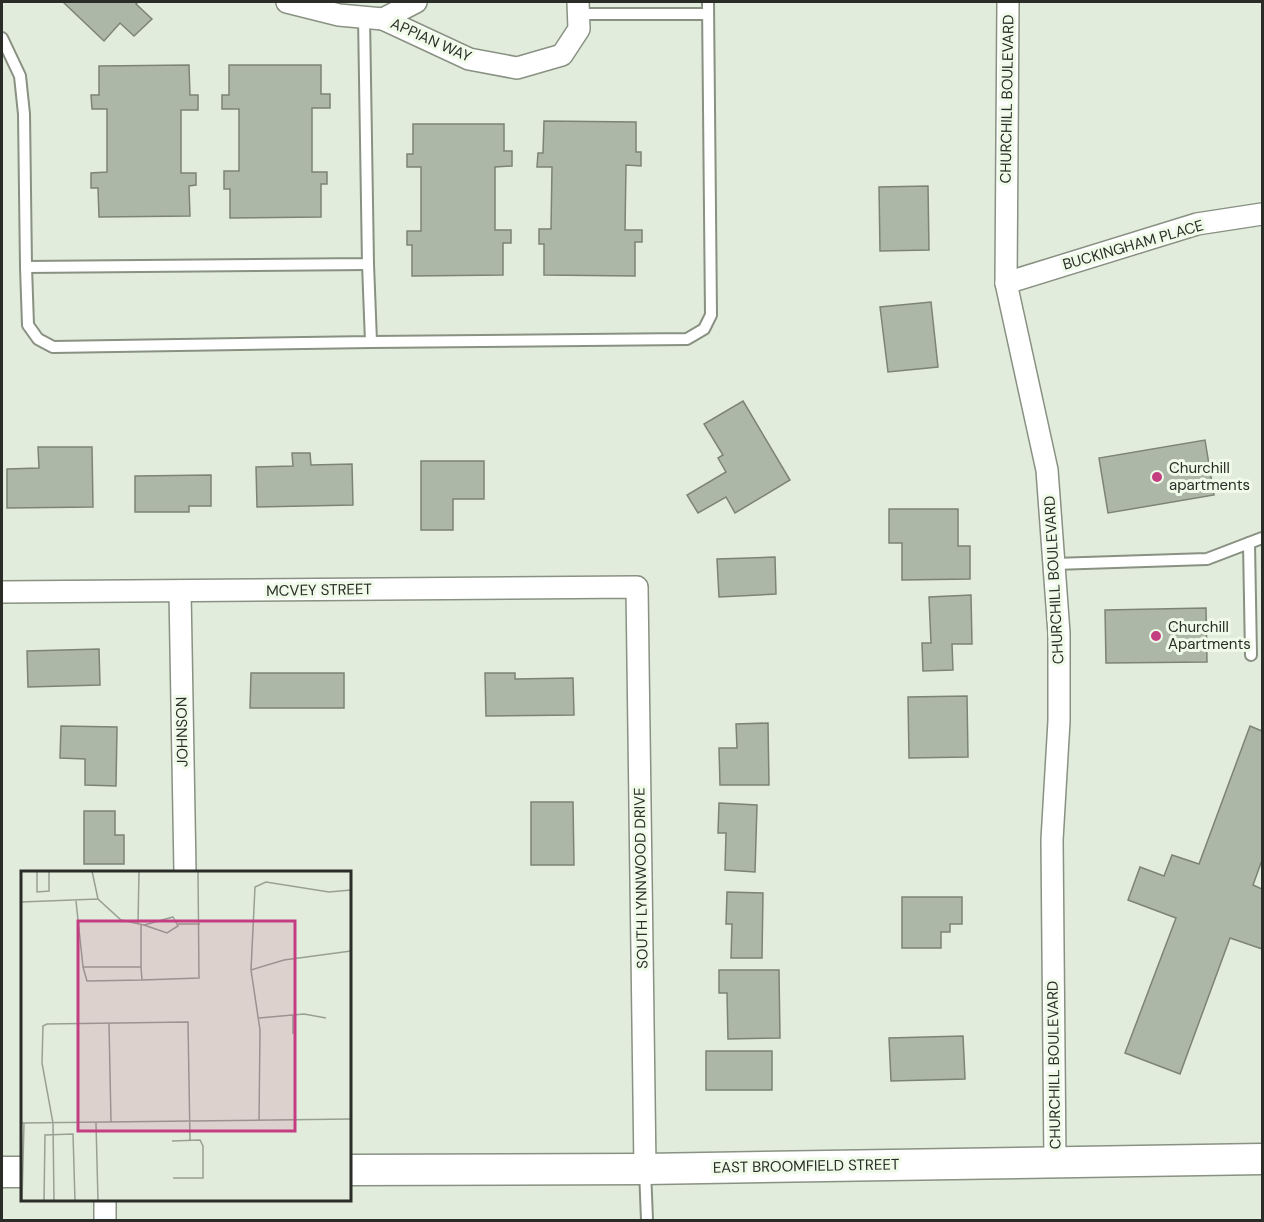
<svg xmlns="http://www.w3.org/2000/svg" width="1264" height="1222" font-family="'DM Sans',sans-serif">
	<rect width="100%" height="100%" fill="#e2ecdc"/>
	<g fill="#adb7a7" stroke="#7b8475" stroke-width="1.5">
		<path d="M63 2H138L136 4 152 19 134 36 120 23 104 41Z"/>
		<path d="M189 65 190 95H198V110H181V173H196V185L189 186 190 216 99 217 98 188H91V173L107 172V109H92L91 95H99V66Z"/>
		<path d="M229 65H321V94H330V108H312V172H327V184H321V217L230 218V189H224V171H239V109H222V95H229Z"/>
		<path d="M544 121 636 122V152H641V166L626 165 625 230H642V242H635V276L544 275V244H539V229H551L552 167H537L538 153H543Z"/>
		<path d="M413 124H504V151H512V166L495 167V230H511V243H503V275L412 276V245H407V231H421V167H407V154H413Z"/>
		<path d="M928 186 929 250 880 251 879 187Z"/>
		<path d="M931 302 938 367 888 372 880 307Z"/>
		<path d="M743 401 790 480 735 513 726 497 698 513 687 495 726 472 718 458 723 455 704 424Z"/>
		<path d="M1205 440 1214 495 1108 513 1099 458Z"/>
		<path d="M38 447H92L93 507 7 508V469L39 468Z"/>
		<path d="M292 453H310L311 465 352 464 353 505 257 507 256 467 293 466Z"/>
		<path d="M421 461H484V499H453V530H421Z"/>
		<path d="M211 475V506H189V512H135V476Z"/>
		<path d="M889 509H958V546H970V579L902 580V543H889Z"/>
		<path d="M775 557 776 594 719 597 717 559Z"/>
		<path d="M971 595 972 644H952L953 670 923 671 922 643H931L929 597Z"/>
		<path d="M1206 608 1207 662 1106 663 1105 610Z"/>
		<path d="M99 649 100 685 28 687 27 651Z"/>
		<path d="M251 673H344V708H250Z"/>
		<path d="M485 673H515V679L573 678 574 715 486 716Z"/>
		<path d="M967 696 968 757 909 758 908 697Z"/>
		<path d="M768 723 769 785H720L719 748H737L736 724Z"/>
		<path d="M61 726 117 727 116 786 85 785V759L60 758Z"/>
		<path d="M1250 726 1262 731V860L1253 885 1262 889V949L1230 938 1180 1074 1125 1053 1176 918 1128 900 1140 867 1164 876 1172 855 1199 864Z"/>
		<path d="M531 802H573L574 865H531Z"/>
		<path d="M719 803 757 805 755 872 725 870 726 833H718Z"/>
		<path d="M84 811H115V835H124V864H84Z"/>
		<path d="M727 892 763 893 762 958H731L732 924H726Z"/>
		<path d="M902 897H962V924H950V932H941V948H902Z"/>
		<path d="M719 970H779L780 1038 728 1039 727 993H719Z"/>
		<path d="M963 1036 965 1079 891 1081 889 1038Z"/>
		<rect x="706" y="1051" width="66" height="39"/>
	</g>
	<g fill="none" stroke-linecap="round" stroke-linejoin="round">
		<defs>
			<g id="lane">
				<path d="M579 14H708"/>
				<path d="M2 38 20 76 24 114 26 267 368 264 364 17"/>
				<path d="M26 267 28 325 38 339 53 347 371 342 368 264"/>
				<path d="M371 342 687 339 704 329 711 315 708 2"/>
				<path d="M1249 543 1251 655"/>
				<path d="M1054 564 1207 559 1262 538"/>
				<path d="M645 1170 647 1220"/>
			</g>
			<g id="street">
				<path d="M287 2 339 15 383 19"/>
				<path d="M416 2 383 19 469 59 517 68 562 55 579 29 578 2"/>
				<path d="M1008 2 1006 283 1047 470 1059 633V721L1052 840 1055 1163"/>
				<path d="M1006 283 1197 224 1262 214"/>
				<path d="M180 591 185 872"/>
				<path d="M2 592 637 587 645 1169"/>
				<path d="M105 1200V1220"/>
			</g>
			<g id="secondary">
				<path d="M350 1170 645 1169 1262 1159"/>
				<path d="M2 1172H22"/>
			</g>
		</defs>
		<use href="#lane" stroke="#889182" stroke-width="14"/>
		<use href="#street" stroke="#889182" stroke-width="24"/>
		<use href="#secondary" stroke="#889182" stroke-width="33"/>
		<use href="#lane" stroke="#fff" stroke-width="10"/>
		<use href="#street" stroke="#fff" stroke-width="21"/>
		<use href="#secondary" stroke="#fff" stroke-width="30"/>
	</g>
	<g fill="#c33e81" stroke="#effae9" stroke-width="2">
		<circle cx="1157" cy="477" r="6"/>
		<circle cx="1156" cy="636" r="6"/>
	</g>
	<g text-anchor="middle" stroke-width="6" stroke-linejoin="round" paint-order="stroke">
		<g font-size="15" fill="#2a2d27" stroke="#effae9">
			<text transform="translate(431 40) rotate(24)" y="5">APPIAN WAY</text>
			<text transform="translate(1007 99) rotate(-89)" y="5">CHURCHILL BOULEVARD</text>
			<text transform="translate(1133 245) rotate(-16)" y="5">BUCKINGHAM PLACE</text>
			<text transform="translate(1054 580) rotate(-93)" y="5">CHURCHILL BOULEVARD</text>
			<text transform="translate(319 590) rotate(-1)" y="5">MCVEY STREET</text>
			<text transform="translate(182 732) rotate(-91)" y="5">JOHNSON</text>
			<text transform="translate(641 878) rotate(-91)" y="5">SOUTH LYNNWOOD DRIVE</text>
			<text transform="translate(1054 1065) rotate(-91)" y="5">CHURCHILL BOULEVARD</text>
			<text transform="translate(806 1166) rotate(-1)" y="5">EAST BROOMFIELD STREET</text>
		</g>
		<g font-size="15" fill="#2a2d27" stroke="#effae9" text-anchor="start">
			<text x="1169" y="473">Churchill<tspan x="1169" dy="17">apartments</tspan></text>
			<text x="1168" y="632">Churchill<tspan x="1168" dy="17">Apartments</tspan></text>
		</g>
	</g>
	<g transform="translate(21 871)">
		<rect width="330" height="330" fill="#e2ecdc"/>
		<path fill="none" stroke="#98a094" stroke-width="1.5" d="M16 0V21L28 20V0M71 0 77 28 100 49 123 54M55 30 62 96H120V53M0 31 77 28M152 46 157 55 146 62 123 54ZM117 53 118 0M157 53H179M62 96 66 110 121 109 120 96M230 99 263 89 330 80M121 109 178 107 177 0M272 144V163M238 147 283 143 305 147M88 152 90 251M238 250 239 159 230 99 234 16 245 11 308 21 330 19M0 252 330 248M75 252 77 330M151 270 179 269 182 275V307H152M1 330 3 252M23 330 24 264 52 263 54 330M33 330 32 252 21 192 22 155 26 153 167 151 169 269"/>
		<path fill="#c33e81" fill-opacity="0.15" stroke="#c33e81" stroke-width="3" d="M57 50H274V260H57Z"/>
		<rect width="330" height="330" fill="none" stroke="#2a2d27" stroke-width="3"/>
	</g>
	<rect width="1264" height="1222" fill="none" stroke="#2a2d27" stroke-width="6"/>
</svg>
